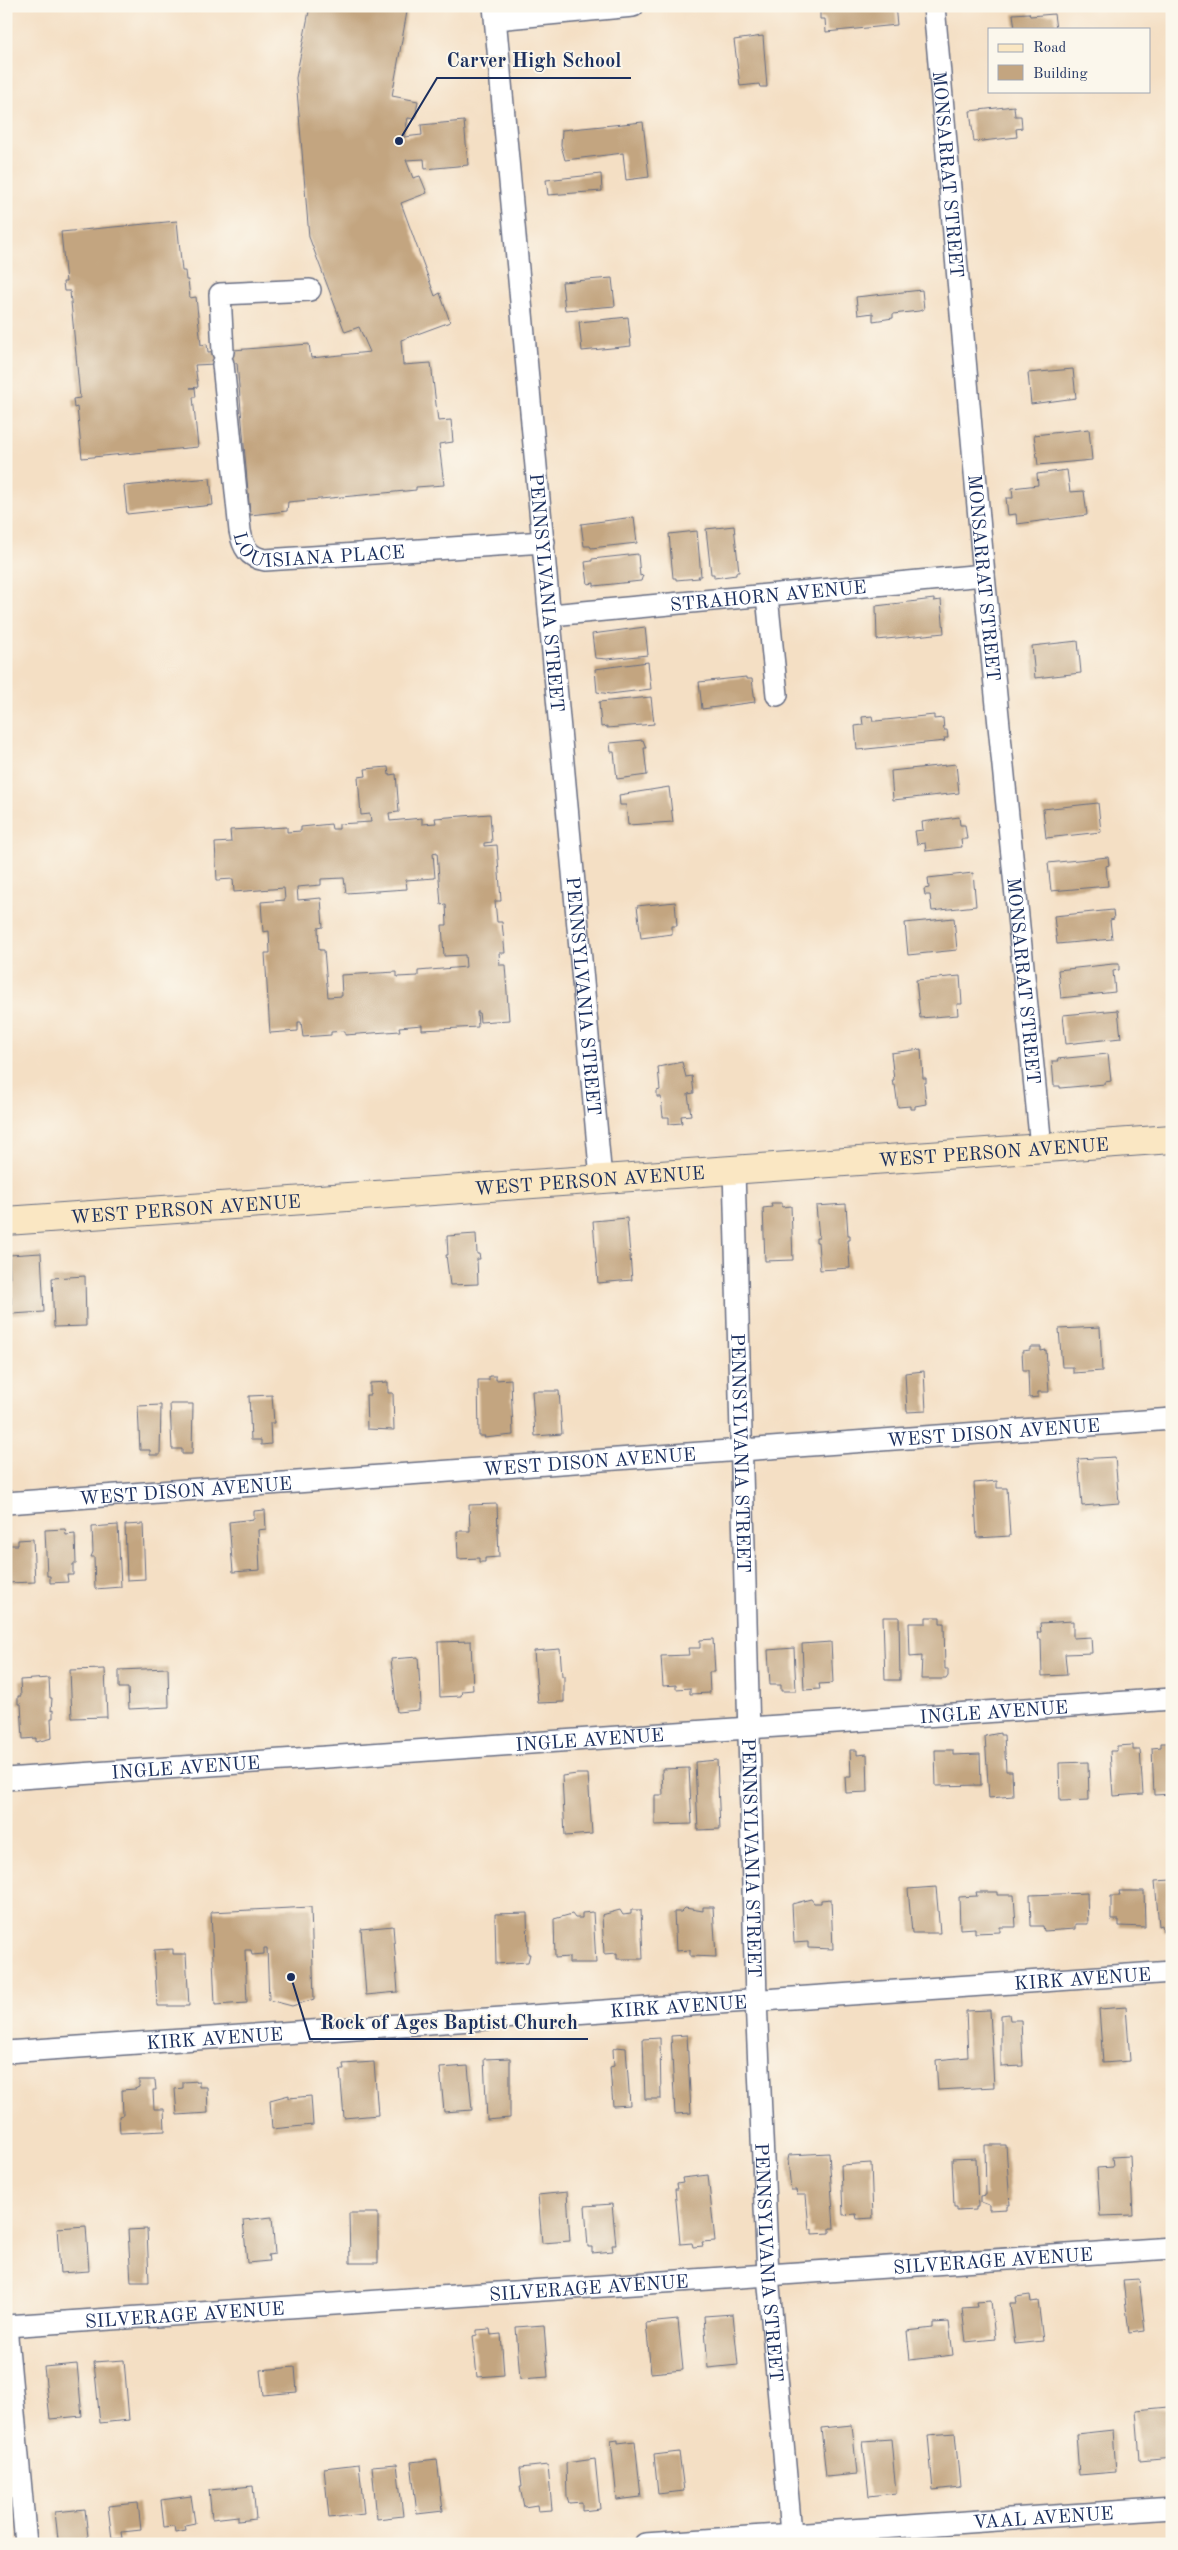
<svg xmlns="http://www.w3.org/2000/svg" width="1178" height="2550" font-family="'Old Standard TT',serif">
	<rect width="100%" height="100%" fill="#fbf7ec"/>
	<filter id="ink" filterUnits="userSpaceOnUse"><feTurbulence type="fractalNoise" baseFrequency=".02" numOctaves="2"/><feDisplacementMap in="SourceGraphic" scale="10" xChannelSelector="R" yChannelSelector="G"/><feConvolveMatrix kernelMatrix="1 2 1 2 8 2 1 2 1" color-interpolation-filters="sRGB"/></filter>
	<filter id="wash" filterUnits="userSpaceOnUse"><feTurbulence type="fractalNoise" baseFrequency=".0096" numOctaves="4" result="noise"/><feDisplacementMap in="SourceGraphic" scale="20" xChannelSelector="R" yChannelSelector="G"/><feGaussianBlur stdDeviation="1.12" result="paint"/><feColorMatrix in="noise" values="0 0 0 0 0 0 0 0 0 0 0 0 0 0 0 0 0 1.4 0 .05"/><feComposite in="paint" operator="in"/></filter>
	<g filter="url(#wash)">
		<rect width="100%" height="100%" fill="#f4dfc4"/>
		<g id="blocks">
			<g fill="#c3a580" fill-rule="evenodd">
				<path d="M310 6H408L392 96 418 101 415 119 408 118 404 137 422 135 421 125 464 121 468 165 425 169 424 159 406 160 413 178 420 176 427 193 401 203 435 296 440 293 450 322 401 340 403 365 431 363 438 421 451 420 453 442 439 444 444 485 416 487V490L288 502 287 511 250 515 237 363 195 365 198 387 190 388H195L196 397H193L198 447 82 458 77 407 74 408 73 399 80 398 70 291H64L63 282H66L61 232 177 221 182 271H185L186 280H188L190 298 196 297 201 345 207 344 208 352 309 344 311 358 370 352 359 327 345 332 309 237 296 78Z"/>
				<path d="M862 6H895L897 25 826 32 825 19H820V11Z"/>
				<path d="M1029 13 1030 16 1054 14 1056 29H1015L1013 14Z"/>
				<path d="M763 36 767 87H760L759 84 740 86 734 40Z"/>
				<path d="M1014 106 1015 116H1021L1022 128 1016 129 1017 137 974 142 970 111Z"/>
				<path d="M643 122 649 177 626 180 623 153 565 160 561 145 562 130Z"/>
				<path d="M601 174 602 191 548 195 546 180Z"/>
				<path d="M612 278 615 306 565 310 562 282Z"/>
				<path d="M922 290 924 309 919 311 893 314V318L873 321V313L858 315 856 297Z"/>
				<path d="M628 317 631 346 582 351 579 322Z"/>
				<path d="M1073 369 1076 398 1031 404 1028 373Z"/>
				<path d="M1089 429 1092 460 1038 465 1034 435Z"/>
				<path d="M1067 470 1070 492 1084 491 1087 515 1017 524 1016 514 1008 515 1006 498H1013L1012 488 1038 485 1037 474Z"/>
				<path d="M210 478 213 505 127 514 124 486Z"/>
				<path d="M634 517 637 543 591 548 590 546H584L581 524Z"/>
				<path d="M734 526 739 572H736V575L714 578V574H711L706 529Z"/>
				<path d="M697 531 701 576H698L699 578 676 580V578H673L669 534Z"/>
				<path d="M638 554 640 576 643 575 641 581 594 586V583L588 584 585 562 592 561V559Z"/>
				<path d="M934 599V601L941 600 944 633 877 640 876 606Z"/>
				<path d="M645 627 648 655 607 659 595 658 592 634Z"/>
				<path d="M1078 641 1081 673 1035 678 1032 646Z"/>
				<path d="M648 662 651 689 610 694 597 692 595 669Z"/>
				<path d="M746 677V679H752L755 702 702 709 699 682Z"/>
				<path d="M651 697 654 724 607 728V726L601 727 599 702Z"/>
				<path d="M934 715V719L943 718 944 730H947L948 738H944L945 741 857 750 855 726 863 725 862 717 872 716 873 721H876Z"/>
				<path d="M643 740 646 748H644L647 775 617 779 614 752H611L610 743Z"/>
				<path d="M956 764 959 793 893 800 891 771Z"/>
				<path d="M388 767 389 775 396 774 399 812 389 813 390 821 422 818V824L436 823 435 818 490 814 492 842 484 843V846L497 845 501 901H495L497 922H502L505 953H499L500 965H505L509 1020 480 1022 479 1012H477L478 1027 422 1030V1025L399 1027 400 1031 345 1035V1031L331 1032V1035L303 1037 301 1022H298V1031L270 1033 265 953H270L269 931 263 932 261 902 285 900 284 888 234 892 233 879 217 880 215 843 231 842 230 830 287 827V832L301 831V827L331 824 332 829H339V824L371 822 370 814 361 815 358 777 366 776 365 769ZM437 852 441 905 446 904 447 925H442L444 956 465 955 466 967 418 971V976L397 977V972L341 975 342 996 328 997 324 950H319L318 928 323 927 321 898 298 900 297 887 321 885V879L344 878 346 893 407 889 406 880 435 878 433 853Z"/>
				<path d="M669 787 673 822 628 825 626 805H620L619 795Z"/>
				<path d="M1098 803 1101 832 1046 838 1043 809Z"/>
				<path d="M959 817 960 825H965L967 839H961L962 847 926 851 925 843 917 844 915 831 923 830 922 822Z"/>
				<path d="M1108 857 1109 865 1106 866 1108 886 1051 891 1048 863Z"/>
				<path d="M973 873 976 906 932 911 930 895H925L924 889 929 888 928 878Z"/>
				<path d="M675 902 677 926H672V934L641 938 637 906Z"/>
				<path d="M1113 910 1114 919 1110 920 1112 939 1057 944 1054 916Z"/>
				<path d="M954 918 957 950 908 955 905 923Z"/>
				<path d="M1113 964H1119V970L1113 971 1115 992 1061 998 1058 970Z"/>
				<path d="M960 976 962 1004H957L958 1015 920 1018 916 980Z"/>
				<path d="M1118 1010 1121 1038 1066 1044 1063 1015Z"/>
				<path d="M921 1049 923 1078H926V1083H924L926 1104 915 1106V1109H910V1106L898 1107 895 1085H893L892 1080H894L891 1053Z"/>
				<path d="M1108 1054 1111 1081 1105 1082V1084L1060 1088V1086H1054L1052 1061H1058L1057 1059Z"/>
				<path d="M682 1062 686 1077 692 1076 694 1093 688 1094 691 1115 681 1116 682 1123 669 1124V1117H663L661 1097H657V1091L660 1090 658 1067Z"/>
				<path d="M771 1203H782V1207L791 1206 793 1260 765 1261 763 1208 772 1207Z"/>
				<path d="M846 1204 848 1235H850V1240H848L850 1268 820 1270 818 1242H816V1238H819L816 1206Z"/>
				<path d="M627 1218 632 1280 598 1283 593 1221Z"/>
				<path d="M476 1234 477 1254H479L480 1259H477L478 1284 450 1285 446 1255H448L447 1236Z"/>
				<path d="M41 1253 44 1312 12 1314 11 1297H8L7 1280H10L9 1255Z"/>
				<path d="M85 1276 86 1326 54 1327 52 1278Z"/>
				<path d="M1100 1327 1102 1371 1073 1373V1367H1062L1059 1329Z"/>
				<path d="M1030 1347H1041V1351L1046 1350 1049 1392H1038V1397L1029 1398 1028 1370H1023L1022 1351 1030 1350Z"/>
				<path d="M924 1371 926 1411 907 1412 905 1373Z"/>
				<path d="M489 1376H496V1380L511 1379 513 1435 484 1438 485 1436H479L478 1380H489Z"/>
				<path d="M388 1382V1393H393L394 1430 367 1429 366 1395H370V1383Z"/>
				<path d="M532 1391H559L562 1434 535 1436Z"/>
				<path d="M272 1395 274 1423H270L271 1444 261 1445V1440H251L249 1396Z"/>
				<path d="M170 1404H193L192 1454H182V1449H172Z"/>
				<path d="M161 1405 160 1455H150V1450H140L138 1406Z"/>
				<path d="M1115 1457 1119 1503 1082 1506 1078 1459Z"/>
				<path d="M997 1481V1488H1007L1010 1536 977 1538 974 1483Z"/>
				<path d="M497 1504 499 1557 485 1558V1562H479V1558L458 1559 457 1531H470L469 1505Z"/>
				<path d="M265 1510 266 1529 258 1530 260 1570 233 1572 229 1522 254 1519V1511Z"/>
				<path d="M143 1524 145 1579 127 1580 125 1525Z"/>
				<path d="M118 1525 121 1587 95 1589 94 1557H91L93 1552 92 1527Z"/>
				<path d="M65 1529 66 1535 75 1534 76 1564H73V1575H67L68 1582 50 1583V1576H47L45 1530Z"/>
				<path d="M33 1539 35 1582 6 1583V1545H18V1540Z"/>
				<path d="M883 1617H899L900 1680H885Z"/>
				<path d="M926 1617H940V1623H944L945 1669H948V1676L946 1679H921L922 1656 910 1657 909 1623H926Z"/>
				<path d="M1073 1621V1638L1091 1637 1092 1653 1065 1654 1067 1675 1042 1676 1041 1639H1038L1037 1632H1041L1040 1623Z"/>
				<path d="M713 1639 715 1672H709L710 1693 690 1694V1688L676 1689V1685L663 1686 661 1656 689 1655 688 1648H700V1640Z"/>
				<path d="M471 1641 473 1690 462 1691 461 1696 440 1697 438 1642Z"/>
				<path d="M831 1642 833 1683 819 1684 820 1689 804 1690 802 1644Z"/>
				<path d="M794 1648 796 1691H781V1685H770L768 1650Z"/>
				<path d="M560 1649 562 1676H564V1702L538 1703 534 1651Z"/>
				<path d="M418 1657 421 1704H419V1710L397 1712 391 1659Z"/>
				<path d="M168 1668 169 1707 129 1709 128 1688H119V1670Z"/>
				<path d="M105 1669 107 1717 72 1718 70 1670Z"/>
				<path d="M49 1678 50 1698H52L51 1711 53 1710V1718H51L52 1738 36 1742V1738L23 1739 21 1704H18V1696H21L20 1680Z"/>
				<path d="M1000 1733V1735H1004L1006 1771H1012L1013 1796 989 1798 985 1736Z"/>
				<path d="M1161 1743H1172V1794L1154 1795 1152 1748 1161 1747Z"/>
				<path d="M1133 1745V1750H1140L1143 1794 1113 1796 1110 1751H1117V1746Z"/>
				<path d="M850 1750H857V1755L867 1754 868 1792 846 1793 845 1777H851Z"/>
				<path d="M935 1750H953V1755L980 1754 981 1785 936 1786Z"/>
				<path d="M717 1760 720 1829 698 1830 695 1762Z"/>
				<path d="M1088 1762 1089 1800 1060 1801 1059 1763Z"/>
				<path d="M689 1768 692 1824 655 1825V1795H663L662 1769Z"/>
				<path d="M577 1774H588L592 1834 565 1836 562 1776Z"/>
				<path d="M1172 1880V1931L1163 1932 1162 1925 1159 1926 1155 1881Z"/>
				<path d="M936 1887 940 1933H912L908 1889Z"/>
				<path d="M1119 1891H1144L1145 1927 1119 1926V1920H1111V1896H1120Z"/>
				<path d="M976 1892H997V1895H1014L1016 1927H1000V1932L975 1933V1928L960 1929 959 1897 977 1896Z"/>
				<path d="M1087 1893 1088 1924H1075V1929L1044 1931 1043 1926H1031L1030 1895Z"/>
				<path d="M811 1899 814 1903H821V1900L831 1899 833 1949 808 1948V1942L794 1943 792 1904Z"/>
				<path d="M311 1907 314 1999 292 2006 269 2000 267 1948H264V1954L252 1955 251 1950H245L247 2003 215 2005 211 1912Z"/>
				<path d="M703 1907H713L716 1957 690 1956V1950L676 1951 674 1912H681L685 1908 703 1911Z"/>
				<path d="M620 1910 623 1915 631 1914V1910H641L643 1959H617V1953L604 1954 602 1915Z"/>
				<path d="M593 1912 596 1963H569V1957L555 1958 554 1919 572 1914 575 1918H582V1913Z"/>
				<path d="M527 1913 528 1954H530L528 1962 496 1964 495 1914Z"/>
				<path d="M393 1926 398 1992 366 1995 361 1929Z"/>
				<path d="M173 1949V1954H186L189 2006H157L154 1950Z"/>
				<path d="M1126 2007 1130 2061 1103 2063 1099 2009Z"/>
				<path d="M990 2010 994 2087 938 2090 936 2060 968 2057 966 2011Z"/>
				<path d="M1009 2014 1010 2020H1021L1023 2066 1001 2067V2015Z"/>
				<path d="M687 2035 691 2113 675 2114 671 2036Z"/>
				<path d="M660 2038 661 2099H645L643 2039Z"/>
				<path d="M617 2047 626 2048 630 2105 613 2106 610 2067 614 2066 613 2049Z"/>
				<path d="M510 2058V2118L487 2120 484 2059Z"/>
				<path d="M374 2062 378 2115 344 2118 340 2070H344L343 2064Z"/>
				<path d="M468 2066 472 2110 444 2112 440 2068Z"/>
				<path d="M139 2080H155L156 2090H153L154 2109H164L165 2131 120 2133 119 2116 123 2115 122 2090 135 2089 139 2087Z"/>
				<path d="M199 2081V2087H207L208 2113 177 2115 175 2089 183 2088V2082Z"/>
				<path d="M289 2095V2098L311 2096 313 2125 272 2129 270 2100Z"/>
				<path d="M985 2145H1006L1010 2205H1007V2209L989 2210V2205L981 2202V2196L986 2195Z"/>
				<path d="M829 2153 834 2228H830V2233L812 2234V2229H809L806 2195H797L796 2190H791L788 2160 789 2155Z"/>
				<path d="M1130 2156 1133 2215 1100 2216 1097 2168 1113 2167 1112 2157Z"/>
				<path d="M976 2158 978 2207H976V2210L957 2211V2207H954L952 2159Z"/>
				<path d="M871 2163 873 2218 857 2219 856 2214 843 2215 841 2165Z"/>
				<path d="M708 2175 715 2241 702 2242 703 2246 693 2247 692 2243 680 2244 675 2189H678L677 2184 683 2183 682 2178Z"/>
				<path d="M567 2192 570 2241 542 2243 538 2195Z"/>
				<path d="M612 2204 616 2245H612L613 2251 592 2253V2247H588L585 2206Z"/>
				<path d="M349 2213H378V2263H350Z"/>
				<path d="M272 2217 275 2254 268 2255 269 2261 247 2263 243 2220Z"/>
				<path d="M86 2226 89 2271 60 2273 57 2228Z"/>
				<path d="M147 2229 149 2282H131L128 2230Z"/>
				<path d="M1139 2279 1145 2331 1129 2333 1123 2280Z"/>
				<path d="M1030 2295 1031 2302 1038 2301 1043 2341 1015 2344 1010 2303H1017L1016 2297Z"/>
				<path d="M991 2301 995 2339 966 2342 962 2308 977 2307 976 2302Z"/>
				<path d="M733 2314 738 2365 708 2368 704 2316Z"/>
				<path d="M678 2320 683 2370 651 2373 646 2323Z"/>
				<path d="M949 2322 953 2355 910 2360 907 2331 933 2328V2323Z"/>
				<path d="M544 2325 548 2377 520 2379 516 2327Z"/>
				<path d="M490 2329 491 2335 501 2334 504 2375 477 2377 473 2336 477 2335V2330Z"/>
				<path d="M124 2360 129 2420 100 2423 94 2362Z"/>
				<path d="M77 2364 82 2416 50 2419 44 2367Z"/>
				<path d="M295 2367 297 2392 263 2395 260 2370Z"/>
				<path d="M1169 2407 1172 2457 1140 2460 1136 2410Z"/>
				<path d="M852 2425 857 2474 826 2477 821 2428Z"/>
				<path d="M1113 2430 1116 2472 1079 2475 1076 2434Z"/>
				<path d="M955 2433 960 2487 933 2490 928 2435Z"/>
				<path d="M891 2439 896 2493 869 2496 863 2441Z"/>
				<path d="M618 2440V2443L635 2441 641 2497 617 2500 611 2441Z"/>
				<path d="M679 2452 684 2491 658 2494 654 2455Z"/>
				<path d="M437 2459 443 2511 417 2514 411 2462Z"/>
				<path d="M595 2459 600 2509 582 2511V2502L569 2503 567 2497 566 2463Z"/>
				<path d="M359 2464 364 2514 329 2518 324 2468Z"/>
				<path d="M397 2464 403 2516 377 2519 372 2466Z"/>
				<path d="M548 2465 552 2510 538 2511 537 2505 524 2507 520 2487H522L520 2468Z"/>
				<path d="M253 2486 256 2519 238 2521V2516L212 2519 209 2490Z"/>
				<path d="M191 2496 195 2523 185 2525 186 2530 175 2532 174 2526 164 2527 161 2500Z"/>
				<path d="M138 2503 141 2530 122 2532 123 2538 112 2539 108 2506Z"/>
				<path d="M85 2509 88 2537 82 2540V2544H65V2541L58 2539 55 2512Z"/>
			</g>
		</g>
	</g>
	<g filter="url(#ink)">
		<use href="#blocks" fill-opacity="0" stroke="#676d82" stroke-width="1"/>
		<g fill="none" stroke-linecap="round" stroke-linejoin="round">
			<defs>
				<g id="street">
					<path id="s1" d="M494 6 601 1179"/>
					<path id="s2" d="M934 6 984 575 1041 1147"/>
					<path d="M496 19 633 6"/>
					<path d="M223 352 220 294 310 290"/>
					<path id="s3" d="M223 364 240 531C243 547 248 557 265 560L544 542"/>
					<path d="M767 596 777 695"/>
					<path id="s4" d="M551 615 984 575"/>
					<path id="s5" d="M734 1169 756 1999 768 2275 792 2544"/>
					<path id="s6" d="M6 1503 1172 1419"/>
					<path id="s7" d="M6 1779 1172 1699"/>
					<path id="s8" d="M6 2052 1172 1972"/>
					<path id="s9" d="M6 2326 1172 2248"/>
					<path d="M6 2326 26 2544"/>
					<path id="s10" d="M645 2544 1172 2508"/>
				</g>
				<g id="secondary">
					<path id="s11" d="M6 1221 1172 1139"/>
				</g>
			</defs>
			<use href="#street" stroke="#676d82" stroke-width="24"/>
			<use href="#secondary" stroke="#676d82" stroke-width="30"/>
			<use href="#street" stroke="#fff" stroke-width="21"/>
			<use href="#secondary" stroke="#fae7c3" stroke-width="28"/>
		</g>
	</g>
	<g text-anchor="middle" stroke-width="4" stroke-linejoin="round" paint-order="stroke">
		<g font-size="19" fill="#1b2f5e" stroke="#fbf7ec">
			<text dy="7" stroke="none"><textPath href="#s2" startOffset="169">MONSARRAT STREET</textPath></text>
			<text dy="7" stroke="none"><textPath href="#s3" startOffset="259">LOUISIANA PLACE</textPath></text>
			<text dy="7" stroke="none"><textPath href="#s2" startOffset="574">MONSARRAT STREET</textPath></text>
			<text dy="7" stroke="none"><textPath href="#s1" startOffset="589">PENNSYLVANIA STREET</textPath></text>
			<text dy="7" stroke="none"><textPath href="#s4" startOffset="218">STRAHORN AVENUE</textPath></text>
			<text dy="7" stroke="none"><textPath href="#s2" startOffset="979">MONSARRAT STREET</textPath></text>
			<text dy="7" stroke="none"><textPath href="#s1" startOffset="994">PENNSYLVANIA STREET</textPath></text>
			<text dy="7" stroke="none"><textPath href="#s11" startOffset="990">WEST PERSON AVENUE</textPath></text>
			<text dy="7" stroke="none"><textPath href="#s11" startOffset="585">WEST PERSON AVENUE</textPath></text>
			<text dy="7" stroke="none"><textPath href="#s11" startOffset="180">WEST PERSON AVENUE</textPath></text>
			<text dy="7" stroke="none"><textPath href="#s6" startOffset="990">WEST DISON AVENUE</textPath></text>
			<text dy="7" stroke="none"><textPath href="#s5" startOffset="284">PENNSYLVANIA STREET</textPath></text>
			<text dy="7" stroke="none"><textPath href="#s6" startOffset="585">WEST DISON AVENUE</textPath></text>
			<text dy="7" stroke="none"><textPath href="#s6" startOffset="180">WEST DISON AVENUE</textPath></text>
			<text dy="7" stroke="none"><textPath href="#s7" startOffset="990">INGLE AVENUE</textPath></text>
			<text dy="7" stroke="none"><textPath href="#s7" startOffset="585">INGLE AVENUE</textPath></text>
			<text dy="7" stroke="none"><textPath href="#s7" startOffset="180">INGLE AVENUE</textPath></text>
			<text dy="7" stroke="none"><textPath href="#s5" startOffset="689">PENNSYLVANIA STREET</textPath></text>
			<text dy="7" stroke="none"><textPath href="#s8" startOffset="1079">KIRK AVENUE</textPath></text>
			<text dy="7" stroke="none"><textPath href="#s8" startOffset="674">KIRK AVENUE</textPath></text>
			<text dy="7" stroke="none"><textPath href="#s8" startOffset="209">KIRK AVENUE</textPath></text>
			<text dy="7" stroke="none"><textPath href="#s9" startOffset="989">SILVERAGE AVENUE</textPath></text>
			<text dy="7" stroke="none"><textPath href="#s5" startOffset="1094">PENNSYLVANIA STREET</textPath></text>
			<text dy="7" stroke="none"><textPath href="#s9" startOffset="584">SILVERAGE AVENUE</textPath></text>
			<text dy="7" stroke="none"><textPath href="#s9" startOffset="179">SILVERAGE AVENUE</textPath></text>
			<text dy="7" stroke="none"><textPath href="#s10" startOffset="399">VAAL AVENUE</textPath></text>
		</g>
	</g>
	<path fill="none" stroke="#1b2f5e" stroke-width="2" d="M399 141L437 78H631M291 1977L310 2039H588"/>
	<g fill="#1b2f5e" stroke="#fbf7ec" stroke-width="2">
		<circle cx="399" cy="141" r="5"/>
		<circle cx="291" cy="1977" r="5"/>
	</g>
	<g font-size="20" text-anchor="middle" font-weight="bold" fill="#1b2f5e" stroke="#fbf7ec" stroke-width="4" stroke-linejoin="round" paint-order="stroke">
		<text x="534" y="67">Carver High School</text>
		<text x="449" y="2029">Rock of Ages Baptist Church</text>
	</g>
	<rect width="1178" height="2550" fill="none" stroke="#fbf7ec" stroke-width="25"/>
	<rect x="988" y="28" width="162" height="65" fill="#fbf7ec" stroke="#a1a7b3"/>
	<rect x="998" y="44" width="25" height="8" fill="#fae7c3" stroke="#a1a7b3"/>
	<text x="1033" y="52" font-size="15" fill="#1b2f5e">Road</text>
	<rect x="998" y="65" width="25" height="15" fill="#c3a580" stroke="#a1a7b3"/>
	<text x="1033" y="78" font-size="15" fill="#1b2f5e">Building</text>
</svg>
